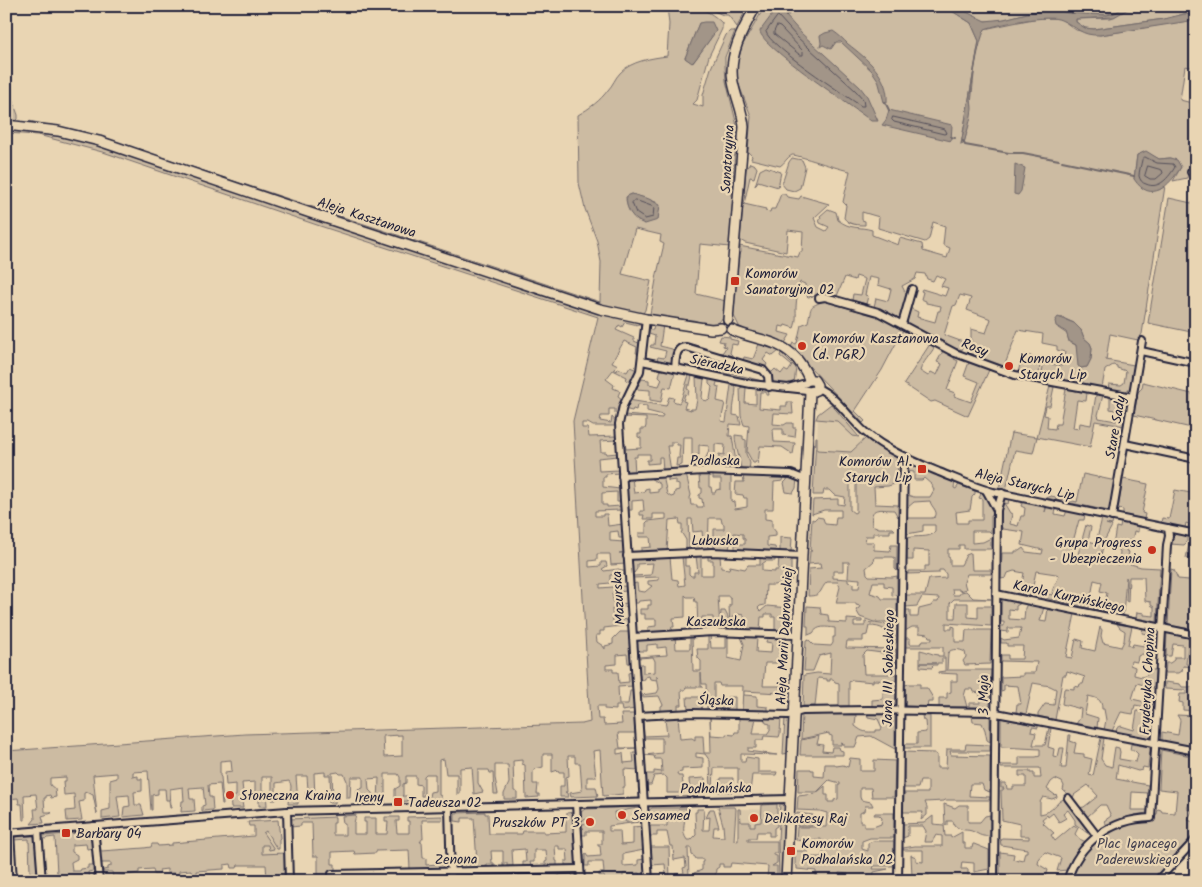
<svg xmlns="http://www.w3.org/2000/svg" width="1202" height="887" font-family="Kalam,sans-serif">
	<rect width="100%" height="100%" fill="#e9d5b3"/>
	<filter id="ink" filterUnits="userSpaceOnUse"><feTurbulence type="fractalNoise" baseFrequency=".02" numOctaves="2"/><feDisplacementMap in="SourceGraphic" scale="10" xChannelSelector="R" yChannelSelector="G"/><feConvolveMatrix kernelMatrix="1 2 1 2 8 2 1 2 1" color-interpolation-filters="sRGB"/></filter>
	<g filter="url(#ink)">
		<g fill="#dac8aa">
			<path d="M818 415H839L862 441 851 452 817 450Z"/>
			<path d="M639 808 640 821 606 823 582 828 581 814 605 810Z"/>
			<path d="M740 809 775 810 774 828 741 827Z"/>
			<path d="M257 822 279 824V861L258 862Z"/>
		</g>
		<g fill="#ccbba2" stroke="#776e6e" fill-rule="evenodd">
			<path d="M667 6C690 6 704 5 722 23V29L709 56 697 100 693 104 703 107V95L711 68 726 35 730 31H735L725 57V67L726 81 737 126 732 196 733 200 730 237V247L700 244 696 294 726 301C725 310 725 319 715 325 708 329 700 321 693 320 680 318 661 322 650 314L657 274 664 244 660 242 661 235 635 229 622 274 651 281 645 310 642 315 597 305 29 121 92 134 600 302 601 262 597 241 585 209 579 183 578 115C590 108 600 101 608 90 613 85 615 78 620 73 631 61 652 58 667 56L669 24ZM699 23 716 31 693 63 685 58ZM632 194 656 202 639 222C631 216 626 207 626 197Z"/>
			<path d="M703 6H748L737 27 728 15H723Z"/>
			<path d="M765 6H944L971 23 979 41 961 144 964 143C975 106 970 64 984 29L1038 18H1053L1061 19 1076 30 1100 35 1191 20 1194 14H1184L1164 19 1094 29 1085 28 1076 22V19L1111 18 1133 6H1196V68L1185 66 1180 100 1196 104V148L1187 178 1173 181 1181 167 1170 158 1159 159 1146 152 1137 155 1134 179 1159 190 1165 186 1142 334 1138 340 1110 334 1106 360 1134 365 1130 388 1125 392 1108 389 1109 384 1121 385 1124 383 1126 371 1117 368V366L1113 365 1105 370 1102 388 1041 376 1044 363 1062 366 1065 352 1057 350V346L1042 343 1043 334 1018 330 1004 367 967 354 971 340V329L986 333 991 319 967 310 971 298 960 295 956 305 953 306 944 335 963 342 962 350 953 348 908 324 907 320 910 308 918 312 917 317 935 322 938 311H940L941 306 926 303V301L921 299 923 292 921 291 922 289 945 296 948 288 941 286 945 279 936 275 933 281 927 279 925 274 917 273 915 279 902 286 907 296 901 317 898 318 874 307 876 298 888 301 891 289 878 285 879 279 869 277 865 295 868 296 866 304 852 300 853 294 861 295 865 279 856 276 855 280 845 277 837 296 824 293 820 288V295L808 297 805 294V284L800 282C799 290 796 299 796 307 796 315 797 320 794 328L785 325 784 327 780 326 779 332 790 335 785 343 740 328 733 314 739 254 741 253V249L739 246 798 257 800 252H802L803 232 788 230 786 252 745 243 740 240 746 169 750 163 755 165 757 168 754 178 750 177 744 204 766 209 765 211 770 212 771 209H775L781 194H785L787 197 799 199 801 196 829 204 814 218 818 227 826 231 829 227 820 223 819 219 821 218 820 216 828 209 836 212 838 220C851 230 859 226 872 230V235L898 245 900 238 922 244 923 251 947 258 950 248 943 245 945 226 933 222 929 239 925 242 878 228 879 217 862 212V220L865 221V225C857 225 849 225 844 218L846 205 843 202 850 171C841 170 795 154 792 155 787 157 785 163 780 166L751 159 752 156 748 152 751 116 737 80 736 69 742 46ZM1061 317 1074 323 1081 330 1084 338 1090 343 1092 348 1091 359 1087 367 1081 368 1076 345 1069 342 1067 334 1058 328Z"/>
			<path d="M954 6H1126C1101 25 1070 7 1043 10 1024 12 1005 22 985 21 979 20 960 10 954 6Z"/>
			<path d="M6 82 18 115V119L15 122 6 121 11 120 6 103Z"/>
			<path d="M6 128 46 131 92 142 641 322 643 327H641L639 322 638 325 625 322 622 327 619 325 616 330 634 338V341L641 344 640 354 636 353 637 347 624 341 612 362 618 365 614 369 617 371 618 368 627 372 630 367 637 370 633 379 632 378 630 382 626 380 627 377 613 370 606 379 614 385 613 388 620 391 618 396 622 399 618 408 617 415 615 413V409H609V416H601L600 421 611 423 612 417 617 423 616 426H593L588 423H582V428H588L589 437 617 436V440L600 441 601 452H606L607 454 618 453V456L598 458 599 471 619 470V473L606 474V477H603V487L620 489 621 502H617V492L602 493V505H607V507L621 506V510L595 511V516H603V514H607L608 526 623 524 624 538H619L618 531 610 532V541L624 542 625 552 619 553H625L626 564 611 565 610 554H597V560L589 561V567L601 566V562H606L607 566 602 569 604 571 619 569 621 571H625V574L610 575V583L600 584V588L626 586V591L612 593 614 605 627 603 628 606 612 609 613 621 628 619 629 625 604 628V631H600V635H596L597 642 603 646 605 649V646L613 644V639L620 632H629L631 663H628L627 654 617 655V664L606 665V669H613V672H618L619 683 629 682 628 673 632 672 633 686 618 687 619 704H628L630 691H633L635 709 622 711 621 706H616V710L604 709V706H597L598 719H603L604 725 622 724 621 714H636V733H618L620 748H637L617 749V754L623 753 624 763 634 762 633 753H638L639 770 624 769 625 787H623V794L603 796 600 750 593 751 596 777H587V787H596L598 796 571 797 570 793 582 791 580 763H575V756H568L569 776 566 777 567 792H565L567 793 568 797H560V786H564V772H559L558 770 552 772V754H543V767L535 769 533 772V784H538L537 794H539V797L526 798 525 765 522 764V760L513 761 514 791 517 792V799H504V794L509 783 508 765H495V778L498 794H494L493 773H490L489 770H478V783L483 792 474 794 472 767 460 768V794H457V774H446L444 759 439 760V795L441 796V801H428L430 792 435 791V774H426L424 776V796H421V785L416 784V776H406V783L403 784V795L402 796H407L408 801 395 802V789L400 786V777L398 774H385V802H378L379 778 368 779 369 790 373 794V797L366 796V802L357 803V790L363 788V777H351L350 798H347V781L344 774H340L338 772 332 773 333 798H335V803H329V799L331 798 330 775H325V772L314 773 315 799H305L306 791 308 790 307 776H296L298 804H288C288 796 294 787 289 781L276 783V800H272V777H262V791H266L267 806H259V794H255V782L242 783 243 793 241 794 243 808H231L230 797 236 796V784L226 785 225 772 232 771 231 760 220 761V776L221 777 223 804H222L220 784 208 785 209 797H212L213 810 202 811V806L205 805 203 787 189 788 190 799H194L195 811 181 812 182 801H184L183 787 170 789 171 808H170L169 800H166L165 789H158V794L152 795V810H151L148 771 133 772V777L138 776V779H142V791L134 792 135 805H141L144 815 123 817 124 807 130 806 129 795 117 796 120 817 102 819V811L110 809V780L117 778V773L93 775 97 814 93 795 87 792 84 793V801L79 802 82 820 67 821 66 811 75 810 74 794 64 795 63 781H66V777L50 778V785L55 789 56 797 51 798 50 795 46 796V798H44L45 812H51L52 813 42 816 44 823 31 824 35 819 34 809H38L36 794 24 795 25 820H23L22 804H19L18 798 7 799 9 821H6V751L245 734 582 724 590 722 573 421 598 317 317 225 106 153 38 135 6 133ZM402 735V756L384 757 383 736Z"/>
			<path d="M792 158 802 160 805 167 800 188 794 191 786 189 782 184 789 162Z"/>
			<path d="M766 167 781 172 778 187 758 181 755 186 760 170Z"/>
			<path d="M1169 198 1196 204V333L1148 323Z"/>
			<path d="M823 301 877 316 903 330 882 370 855 411 865 421 863 423 791 347 793 343 795 344 797 343 801 325 808 322C812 302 810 308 823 301Z"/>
			<path d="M650 324 663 325 660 346 672 349 676 353 672 365 654 361V359L657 360 658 357 664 358 666 351 650 347 651 345H654L655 336 649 334V330H653L654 326Z"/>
			<path d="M721 336 730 337V339L738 341 737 345 732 344 730 353 732 355V357L718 354 723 352 726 347 723 346 724 342 719 341Z"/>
			<path d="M759 344 779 351 773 356 768 353 763 360 767 364 765 368 743 361 744 357 753 359Z"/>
			<path d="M930 344 935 346C930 356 923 361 920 371L928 376 931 372 937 375 942 364 937 362 943 351 955 357 954 359 958 361 947 390 955 393 954 396 971 402 979 382 964 376 969 362 989 370 968 416 935 401 931 402 904 384Z"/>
			<path d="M781 353 796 368 794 384 772 385 768 372H772L775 369 781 374 784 370 788 372 792 366 780 356Z"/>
			<path d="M1023 355 1031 356 1030 361 1040 363 1039 375 1018 372Z"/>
			<path d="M661 369 675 372 671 388 664 387 661 402 650 400V390L636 389 642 379 649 380V384L659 386 662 379 659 376Z"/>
			<path d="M720 370 762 381H765V379V383L732 378 719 374Z"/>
			<path d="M689 375 692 376 690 385H688L687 389 689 390 688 395 685 394 683 401 686 402 684 408 691 410V409H695L697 400 696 377 704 379 702 397 703 400 708 401 710 399 712 387 709 384V378L726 381 725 383 717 382 716 386 719 387 717 401 725 403 721 421 726 422 731 385 736 387C736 396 733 404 733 415L739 416 741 425 730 424 729 436H732L736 462 735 470 718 469 719 454 724 455 725 445 715 444V457L714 456H710V463H713V468L702 469C702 459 709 458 709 446L699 445V455H696V464H698V469L692 470V437H683L682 465 676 466 677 458H680L679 456 680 445H677V442H671V446H667L671 471H663L662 457H659V463L647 464V460H650V454H637V457H634L635 473 625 472 623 442H625L626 449 641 448V438L638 437V434H641V429H645L646 426V418L624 417V415L662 418 663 415 647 411V406L637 405 636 410 633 409 632 411 624 409 628 400 666 406 669 397 674 398 673 401 679 403 681 400Z"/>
			<path d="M1143 382 1196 395V429L1134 415 1138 392 1142 388Z"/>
			<path d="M1050 386 1054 387 1050 406H1046L1044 415 1048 416 1047 428 1055 429 1056 424H1060L1066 389 1087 393 1086 401 1077 400 1073 428 1079 429 1080 423 1091 425 1096 395H1103L1098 415 1099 418 1116 421 1117 417H1114L1115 410 1110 409V397L1124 399 1128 404 1124 426 1095 421 1090 447 1037 437 1033 453 1015 450 1006 490 998 488 1000 485 1011 433 1037 437Z"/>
			<path d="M743 387 746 388 745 403 756 404V390L759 388 768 389 769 395H766V392H760L759 408 781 410V406H787V402H792L793 414 774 413 773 424 784 425 787 423H793V428H796L795 437 783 435V429H773L774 442 795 443 793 454 791 455V453L782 447 760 446 758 464 757 460 755 463H753L747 452 749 426 744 425 741 416 740 388Z"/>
			<path d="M831 404 859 437 853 436 837 421 816 419 818 414Z"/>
			<path d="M735 435 743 436V439L746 440V454L750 463 749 470 741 469C740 457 735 447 735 435Z"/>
			<path d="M816 437H817V450L851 452 867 437 897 456 898 483 888 486 874 487 875 504 898 505V517L894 510C880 510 869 505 872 525L879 528H893L895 530H890V533H873V536H866L865 542H874V550L890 551 891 545H897V571L895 569V558L893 557H875L874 561 866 568 867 574 869 576 892 577 897 576V595L892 596V587L884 586V582H873L870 593 880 596 882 599H897V618L894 622H874L860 617 856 610 859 608 860 606 856 605V603H836L840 587 838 582H827C819 590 823 596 808 596L809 569 821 568 820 563 809 564 810 551H812L810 550 812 519 814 520 817 517 823 518 825 524 835 525 836 517H841V510H824L812 514 813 500 838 499V504L844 505 845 497 834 495 829 490H824L823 495H813ZM850 483H856V512L854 513 850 510ZM843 562H849L848 578 860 579 859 588H853V583L848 582V579L833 578V571H843Z"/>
			<path d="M912 465 955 481 954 488 956 489 960 483 975 489V494L972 497 970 510 956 512 957 523H968V520H982V499L979 498 982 492 994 507V515L991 516V533L989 531H972V543L983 542 991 538V549H964V545H959V549H948V557L950 558V565H961L966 555 971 553 972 570H991V574H967L964 582 966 589 959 591V589H952L953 595H959L961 592 966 591 973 598 991 599H954L950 603V618H955L956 603H968V617L978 618V606H991V626L946 623V629H952V626L955 627V642H965L966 630H991L990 664 965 665 963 661 966 657 965 652C960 649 951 648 948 653L947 670H991L990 689H988V695L990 696V707H969V703H980V693L974 692 973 689H966L964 696 967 707H939V698H947V693L951 692V681H957V674L938 673V672L945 671V658H942V663H937V665H933L932 668 920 667V663H936H920V650C927 651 933 655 938 655V656H943V647H905V638H910V644H921L923 640H932V637H929L928 634 919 633V627H912L905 631 906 610H910V617H918L919 609 931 606 934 602H938L939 598 922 597 917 606 906 607V595H925L929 579 946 578V574L943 570H939V573L906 574 909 573V571H925V566H929V551L913 550V560H907V538C916 535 929 539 935 532V525H923V531L907 534V518H932L935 517C939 511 931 507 930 501L914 502 907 508V495L914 497H930L934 490 932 485 924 478 922 480H914V472L908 471V467Z"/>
			<path d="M713 473 731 474V501L734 502 735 509 747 507V498H744L743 495 735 494 736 482H744L743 475H784L783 481 774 482 773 509H765V519L772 520V527L776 532V536L767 537V546L775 547 776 551 735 550V544H745V539L743 538V534L734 533 733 543H730L729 550H714V529H724V524L722 523 721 518H709L708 550 693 549V545H700L703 541 702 531 693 532 692 519H688L689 548 686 549V540L681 532H682V524H680L679 519 669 520 667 552H641V548L651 547 650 537H639V533H646V523L648 521 666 519V514H653V519H643L644 515H640V511H644L643 500 632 501V510H627L625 479 632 478 634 493 644 492 645 489 649 488V493L658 492V489H660V484L648 477 663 476 667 494 671 497 674 496 675 491 679 490V485L676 484V480L668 481V476L686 474 691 495 690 498 691 505H697V507H703L702 499 699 498V495L702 493V488H700L699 475H709V487H711L712 493H715L716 490 721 489V479H713Z"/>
			<path d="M1083 474 1116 481 1109 511 1047 498V497L1051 496 1077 502Z"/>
			<path d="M788 475 797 479 796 488 793 493 786 492 784 483 787 480Z"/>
			<path d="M1123 479 1148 484 1142 513 1145 514 1144 519 1123 515V510L1118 509Z"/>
			<path d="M1175 490 1196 494V512L1193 526 1196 527V530L1188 528 1189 524 1186 523 1185 528 1161 523 1162 518 1169 519Z"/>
			<path d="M1004 498 1009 499 1008 504 1004 503 1010 513 1012 514 1010 524 1018 526 1021 516H1024L1025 508 1021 506 1023 501 1046 506 1045 512 1047 506 1056 508 1055 514 1065 516 1067 510 1085 514 1084 520H1079L1069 556 1077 558 1086 525 1091 527 1088 541 1096 543 1102 518 1113 520 1112 525 1106 524 1112 526 1104 541 1100 561 1119 565 1120 551 1113 546 1116 527 1120 528 1121 522 1138 525V532L1134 531 1132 541H1128L1126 551 1129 552 1127 563 1141 567 1160 568 1157 622 1136 618 1137 612 1144 613V615L1154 616V607L1151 605V602L1145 601 1144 577H1129L1128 602 1126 601 1127 580 1126 577 1123 615 1093 609 1096 600 1105 602 1107 593 1100 591 1102 582 1094 580 1089 608 1040 597 1042 593 1053 595 1054 593H1052C1053 586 1057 583 1059 575L1056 574 1036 571 1031 596 1017 593 1021 589 1024 573 1014 571 1008 573 1006 578 1001 579 1002 553H1015V551H1019L1023 548 1026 552 1042 554 1043 550 1022 545 1024 532 1003 529 1001 526H999L1000 505Z"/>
			<path d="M1174 533 1187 536V542L1184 545 1170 544 1171 534Z"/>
			<path d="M1191 536 1196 537V562L1193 559 1186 558Z"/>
			<path d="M780 537 792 538 791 552 780 553Z"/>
			<path d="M717 554V556H720L721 568 729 569 730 566 745 569 748 565H760V557L775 556V561H766L762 564V571L775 572V570H778L779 557 791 558V581C783 583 775 586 766 585L765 605 760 606 758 608 761 611 767 606 788 608 789 609C788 617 790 626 785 632L763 631 775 630V617H772V614H765V617H761L760 631H736L737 625H744V615L737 614V617H732L730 629 729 605H731V599L729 598V596H718L720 628 721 611H725L728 617 727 630 713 628V617H702L701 628 698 629 697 602H695L694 597H687L685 595V617L673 618 674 627H671L673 631 635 633V631L636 630 637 632H648V627L656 626V619H645V614H640V609H648V605H651V600L639 601 638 603H633L632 584 637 583 638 591 645 592 652 586 648 584V581L659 580V577L633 578V576L651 575 653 563 637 564V569L634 573 631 572V558L641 557 642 559V557L663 556 664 558 670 557 672 579 678 580 679 586 685 585 682 557H685V566H689V574L691 576H694V572H698L696 556H701V575H713V560H708V556L705 555Z"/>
			<path d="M1171 569 1174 570 1178 579 1189 580 1193 578 1196 570V630L1168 625Z"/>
			<path d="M1001 599 1021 603 1016 606V610L1009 609V619L1024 620 1025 608 1027 604 1044 607 1040 621 1046 622 1048 608 1075 614 1066 657 1072 658 1076 639 1083 641 1082 648 1095 651 1100 627 1102 630 1101 636 1103 643 1121 647 1124 641 1125 631 1120 628 1117 624 1132 626 1128 645 1132 647 1133 644 1144 646 1147 634 1142 633 1143 628 1156 631V647L1150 648V651H1156L1155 657 1142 654 1138 656 1137 662 1131 661 1130 665 1135 667 1134 675 1142 677 1147 675 1150 670H1155L1154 688 1137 683 1132 699 1141 701 1146 704 1153 697 1152 708 1135 705 1133 714 1121 712 1112 731 1104 730 1106 720 1104 709H1102C1102 699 1097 698 1088 696L1085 714 1098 718 1097 728 1076 724 1080 718 1081 709 1062 704 1064 689 1066 688 1074 689V686L1079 687 1080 684H1083L1085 677 1067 671 1066 675H1063L1055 720 1038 716V714L1045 704 1054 705 1056 689 1050 686 1033 683 1026 714 1016 712 1017 704H1021L1018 686 1004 685V690L1001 691V677L1023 676V673H1035L1037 662 1001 661V655H1008V659H1022L1023 646H1007V643H1001V638L1004 640 1019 638 1021 628H1008V632L1001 631V626H1004V622H1001Z"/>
			<path d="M807 606 820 607 821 614 828 615 829 622 847 623V619L862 620V622H854V626H865V622L897 626 896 643H893C888 630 882 626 869 626L867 635 863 636V641H847L846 648 896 649V664L882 653 867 651 863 655 864 674H896V681L873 680V682L852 680 849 682V706H839V683L835 682 833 679H830V681H827V679L818 678 815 706H803L804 675 817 673 830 674 831 653 819 656 813 671H804L806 641 809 640 814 645 831 646 833 643V637H835V628C826 627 818 625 813 633L808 635V626H806Z"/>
			<path d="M1167 633 1189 638 1186 664 1196 665V667L1183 666 1182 671 1179 673H1165L1166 663H1170L1174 660V657H1183V645L1173 644 1171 656H1166Z"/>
			<path d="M710 634 711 648H726V636H728V658L741 661 744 644 741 637H746V635L760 637 757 638 756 652 771 653 772 643 766 642 767 638 763 637H787L786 641H783L786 643V662L783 663H765L763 686H780V693L744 691V695L757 696V706L768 707V711H742L743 686H720L719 683H714V709H707L706 684H702L701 673V686L703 687H686L685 690H681L682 705H678V710L683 711 644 714 640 712 661 711V706L663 705 659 696 641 697V695L657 693 659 689 657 676V680L650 679 649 676 645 677V679L640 680 639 664H643V673L655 672V661L653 657 638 658V657L667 655 666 647 657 648V644L647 645V651H638L636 640 675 635 676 649H690V636H692L693 671H701V661L698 658 697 649H708V636H697Z"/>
			<path d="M1165 682 1180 684 1182 687H1195L1196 682V711L1183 710V703L1179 702 1180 694H1186V690L1165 689Z"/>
			<path d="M909 684H920V688H927L933 698V702H928L927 707 905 706V685Z"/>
			<path d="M883 686 890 687 896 690 895 706H872V700L883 699Z"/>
			<path d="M687 697H699L702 710 688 711Z"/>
			<path d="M727 697H735V711L719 710 721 709 720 699H727Z"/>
			<path d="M1137 711 1148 712V717H1152L1151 739 1116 732 1117 728 1121 726 1134 730Z"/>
			<path d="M802 713 856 715 855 726C864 733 865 732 876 732V730H881L882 728 878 719 868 717 867 713 893 714 895 716V749L871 736 859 737 855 747H844V744L841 743V745H832V736L829 735V733L801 739Z"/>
			<path d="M1177 715 1196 716V747L1162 741V732L1178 735 1180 720Z"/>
			<path d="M678 716 680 739 692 738 695 740V736H703L704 753H711L710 716 711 735 726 736V734L734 735 735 732H739V716L756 717 753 734H767L770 730V724L766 723 763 716 781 717 780 734 779 737 764 736 763 740H756V748H748V751L777 755 741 754V762H745L746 757 758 759V772H777L776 775H752L750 792H738V768H714L713 790 711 792 710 761 705 754 696 753V757L703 758V768L682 769V772L677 773 678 776H682L684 793H667V778L664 775 654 776 651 785H647V788H645L644 774H654V771L662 772 661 759H655L654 756 645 755 662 753V738H644V741H642L641 722 643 721 644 736 667 735 665 719H660V717Z"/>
			<path d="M922 716H930V748H904V744H917V733L926 732 925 721 923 720Z"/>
			<path d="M972 716H988L990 718V742L987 740 985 730 982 723 973 722Z"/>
			<path d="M785 717 791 720 790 753 783 754Z"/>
			<path d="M1001 718 1038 726V728L1032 727 1031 732 1036 733 1033 745H1045L1049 728H1051L1048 747 1054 749 1053 756 1058 757 1060 748H1064L1061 768H1066L1069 735H1071L1070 741 1076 743 1074 753 1084 754V757L1092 759 1089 775 1093 776 1101 738H1104L1101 759 1105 765 1112 767 1115 747 1119 748 1120 752 1119 759 1136 762 1138 754 1134 750H1130L1131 744 1149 747 1150 749 1148 768 1143 767 1142 770 1138 771 1118 765 1116 779 1148 785V793L1132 792 1131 810H1147V813L1134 815 1107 825 1104 821 1111 816 1106 805H1100L1087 817 1093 825 1091 826 1078 808 1084 807 1098 796 1088 785 1074 795 1073 799 1063 790 1064 786 1062 782 1055 779 1051 782 1047 789 1055 795 1056 794 1057 797 1052 799 1043 797 1040 802V814C1055 812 1054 802 1066 798L1092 833 1090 835 1075 824V820L1068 810 1063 814 1066 818 1059 822 1053 813 1048 817 1047 815 1042 819 1044 822 1043 823 1054 833 1051 835 1055 841 1074 825 1078 828 1075 834C1081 841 1078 838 1086 842L1072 858 1067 870 1057 871 1061 858 1045 852 1039 859 1038 864 1048 870 1046 877 1039 875V881H1000V878H1009V875L1000 874V852L1014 854 1013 859 1018 861V859L1023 860 1025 852H1027V849L1001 845 1000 839 1002 838 1029 839V836H1020V824L1002 820 1001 790H1003L1004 788H1001V783H1006L1007 789H1013V786H1026V776H1019V771H1030V773H1034V778H1041L1040 768H1001V765H1019V757H1036L1040 756V749L1001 747Z"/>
			<path d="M819 736 817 744 823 745 822 751 831 752 832 747H839L840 750 843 751V755H800L801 740Z"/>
			<path d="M966 744 990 745V751H950L951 755 990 756V792L984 790 982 784H970L969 796 990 797V800H945L944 801 925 802 927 807V815L921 820 923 812H903L904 793H928V781H920L918 788H904V752L934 753 937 755V768H946L947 749H965Z"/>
			<path d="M1161 750 1196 757V793L1193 792 1187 809 1192 811 1188 820 1196 823V835L1154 881H1070C1083 844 1114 819 1154 821V814H1157L1158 809 1161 810 1162 812 1175 813 1177 791 1159 789Z"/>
			<path d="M850 758 860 759V771H874V760L895 761 894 797H872L871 788H860V797L861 800 871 802 873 806H865L864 811 860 813V822H864V827H873L881 824 882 818 879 815H874L875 813H894V838H870L862 841V849L868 851V843L873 841H894V866H874L873 869H888L874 872 873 881H848V874L839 873 837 881H820V877L816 876V871L797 869V866L795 865V851H808V857H821C824 851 826 845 821 839 812 839 804 842 796 840L797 827H826L827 813 820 811 797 810 798 796 815 794 825 786V795H828V802H834V800L838 799V785H840V783L829 780 817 792H798L799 769H811V770H814V776L824 777 825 764H835L836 766 843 765 848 767Z"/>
			<path d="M705 778V792H690L689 779Z"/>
			<path d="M721 778H733L732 792H718L719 780H721Z"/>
			<path d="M780 803 786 807 782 878 779 880 778 840Z"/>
			<path d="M777 804V826L774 828V836H769V832H757L756 838H748V841H777V853H773V855L777 856V863L772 866H777V875L771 880H759V878H767L768 866 731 863 730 867H723V864H719V867L716 869 715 877H694V873L702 870V862H703V859H696L695 857 692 855 691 848H688L689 878 676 879V874L684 873 683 868 686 867 685 858 674 860 673 846H670L667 832H657V836H650L649 826H667V815L655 816 649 821 647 820 646 812 652 808H687C686 818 680 831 687 840H691L696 835 695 812H697V809H704L703 830H709L710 817 706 818 710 809H714L719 827H714L713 836 724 837 723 825 718 807H735L736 809 734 840 738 841V809H740L741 822H750V826H755V823L761 822 762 805Z"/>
			<path d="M944 804 955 808 959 805H968V822H980L985 816 990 815V836C982 837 980 835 974 832 966 828 964 833 954 825L953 821H947V825H945Z"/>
			<path d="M638 807 640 808V811L638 808 614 812 615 820H625L626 822H638L609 826V831H620L621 845 633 844V827L643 826 644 850 623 854V866L638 865V860L645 859 646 880H640L639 873 623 874V881H605L604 876H599V873H604L603 862H589V866H585V854H586L588 857 601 856 600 846H598V844H602V831H586V835H582V830L584 828H582V824L592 823V819L582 820 581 812 585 809Z"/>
			<path d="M485 812V814H488L489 834H522L523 831H544V833L566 832V821L564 819 567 818V813L574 812 576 864 575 866 565 865V861H568L567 849H559V846H555L556 861H557V866H545V862L547 861 546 850H534V862H530L531 866H523V862H526L525 849 512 850 513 866H507V863H504V867H503V851H491L492 863H494V867L492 864H487V869H456L454 866 458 865V863H477L474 818H462V822L455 821V813Z"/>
			<path d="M797 813 813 815 812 826H797Z"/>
			<path d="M356 815 354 823V834H366V822H364V818H376V834H387L388 822H385V817H399V821H396L397 833H409V821H407V817L442 816V820H422L423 838 420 842H422L423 858H426V865L438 864V862H443V868L410 869 409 850 376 851V853L355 854 354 851 332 852V864H335V870L328 871 330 880 337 881H318V856H313L312 823H301V826L290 827V819L335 817V823H333V835H345V823H343L342 816Z"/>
			<path d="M933 816V824L944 825 945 836H951V838L962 832V843H965V848H972L973 844H974L989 850V869L974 872V863L962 862 961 869H968V876H972V881H929V875L912 876 911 855 916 857V861L923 862V850H903V848L915 846H942V836L936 835 932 842H924L926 831 923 826H908V836L903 838V824L924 823Z"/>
			<path d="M278 820 280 838 279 839V849H277L266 831 263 833 274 849 269 850 268 845H262V854L285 853 286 881H264V879H267L266 865H238L237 868H232L231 864 224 865V869L196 871 197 881H192L191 870 179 871V881H175L174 873H167V869L159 870 160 874H154L153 869 139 870V873L113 877 112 872H103V870L108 869V867L111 866V863H100L97 834H99L101 851 144 848 151 847 152 844H157L158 846 172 845V843L254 836V826H249L248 822Z"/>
			<path d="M88 832 91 835 93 848 87 849 86 844 72 845V852L77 855V859L71 862 72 871H80L81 869 88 868V865H93V871L88 872 89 879 60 880 59 873H57L55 837 47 838 46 839 42 838 43 836Z"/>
			<path d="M34 836 36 838 39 881H32L31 873 30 872 29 839 13 840 15 837Z"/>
			<path d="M650 847H669L670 880 652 881 651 876 656 875 657 877 666 875 665 864 652 865 650 867 649 848Z"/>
			<path d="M545 872H575L578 877H574L571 874 559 875V877H556V880L540 881V874H545Z"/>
			<path d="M444 875 446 876 447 881H361V878Z"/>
		</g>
		<g fill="#a29588" stroke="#6f6769">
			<path d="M944 6H954L985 21 1004 19 1031 12 1056 10 1068 13 1107 15 1115 13 1126 6H1133L1114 17 1076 19V22L1085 28 1094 29 1164 19 1184 14H1196V20L1100 35C1080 36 1078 27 1061 20 1050 14 998 24 985 29 978 44 972 80 971 98 971 101 972 105 972 109 971 120 967 132 964 143L961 145 979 41 971 23Z"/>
			<path d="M777 8 786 16 801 33 860 87 867 96 878 121H871C854 107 760 46 760 31Z"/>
			<path d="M704 22H712L716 31 695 60 692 63 685 58 699 23Z"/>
			<path d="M833 31C839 35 843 39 848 44 866 58 889 76 887 102H884L878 80 872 71 841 42H836L831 49 823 45 820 47 821 43 820 36 825 33Z"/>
			<path d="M889 110 952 125 951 141 882 125 886 120Z"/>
			<path d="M1146 151 1159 159 1170 158 1177 160 1181 167C1170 185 1151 205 1134 179L1137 155Z"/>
			<path d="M1015 164 1025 168 1021 191 1018 195 1014 194Z"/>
			<path d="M632 194 649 199 660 205 658 220 645 224C634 221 624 208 627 196Z"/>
			<path d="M1058 317 1074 323 1081 330 1084 338 1090 343 1092 348 1091 359 1087 367 1081 368 1078 366 1076 345 1069 341 1066 332 1056 326 1055 321Z"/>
		</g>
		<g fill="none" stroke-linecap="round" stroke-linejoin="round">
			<g stroke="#55505a" stroke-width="1">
				<path d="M778 16 797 37 856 91 863 99 864 106H861C845 95 769 46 766 32Z"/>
				<path d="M777 26 780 27 803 51V55H800L774 34V32Z"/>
				<path d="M893 117 945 129 947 133 944 134 894 122 892 120Z"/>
				<path d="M1145 157 1157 163 1173 164 1175 167C1169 177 1159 190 1146 184 1142 183 1140 180 1139 176 1139 171 1141 165 1142 160Z"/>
				<path d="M1148 166 1162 170 1163 173 1156 179H1150L1145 176Z"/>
				<path d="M635 200 654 207 653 217 645 219 636 213 632 203Z"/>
			</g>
			<g stroke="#6f6769" stroke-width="2">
				<path d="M1072 13 1082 8 1100 6"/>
				<path d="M786 16 798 6"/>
				<path d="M885 102 889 110"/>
				<path d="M951 137 955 138"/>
				<path d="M963 141 965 145 1009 153H1023L1059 160"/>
				<path d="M1062 161 1134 176"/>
			</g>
			<defs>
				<g id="street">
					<path d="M1191 172 1196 174"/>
					<path d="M819 298 825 297 878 312 955 353 1015 375 1133 397"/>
					<path d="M646 319 640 371 623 406 619 424 649 881"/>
					<path d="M902 324 912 289"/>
					<path d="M1141 351 1196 363"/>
					<path d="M642 361 751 384 807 390"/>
					<path d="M675 368C676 359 675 347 686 347L763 370 768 376 769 387"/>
					<path d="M788 388 806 383"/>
					<path d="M817 388C834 394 850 419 865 432 886 450 913 461 939 472 957 479 974 487 993 492L1196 534"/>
					<path d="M1125 444 1196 459"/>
					<path d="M622 476 704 471 791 474 801 478H806"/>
					<path d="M986 490 997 510"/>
					<path d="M1112 517 1142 341"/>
					<path d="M627 556 712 552 802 556"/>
					<path d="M996 594 1196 635"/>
					<path d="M633 637 713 632 798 635"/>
					<path d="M638 716 692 713 788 715 802 711 868 710 991 712 1196 751"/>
					<path d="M1068 798 1097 836"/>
					<path d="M576 804 581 881"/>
					<path d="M449 807 451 881"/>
					<path d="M287 811 289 881"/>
					<path d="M94 826 99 881"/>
					<path d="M38 830 42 881"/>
					<path d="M10 832 13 881"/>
					<path d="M6 833 287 811 790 799"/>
					<path d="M332 874 580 869"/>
					<path d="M898 881 904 456"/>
					<path d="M994 881 997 510 1002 493"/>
					<path d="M1067 881C1079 842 1111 819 1151 818L1167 545 1169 536 1168 528"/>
					<path d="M1157 881 1196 839"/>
				</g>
				<g id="secondary">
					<path d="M6 125 58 131 99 141 328 219 600 309 646 319 711 329 721 328"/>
					<path d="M728 320 744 127C743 112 736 98 733 82 728 55 743 29 756 6"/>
					<path d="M732 330C756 341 778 338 797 359 802 366 807 372 809 380"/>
					<path d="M809 380H814L817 385 816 390 810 392"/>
					<path d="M786 881 810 392"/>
				</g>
			</defs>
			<use href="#street" stroke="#22223b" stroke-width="10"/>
			<use href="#secondary" stroke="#22223b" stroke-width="12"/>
			<use href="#street" stroke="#e9d5b3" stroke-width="6"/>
			<use href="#secondary" stroke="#e9d5b3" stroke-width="9"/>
		</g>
	</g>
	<g fill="#c8321e" stroke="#e9d5b3" stroke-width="2">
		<rect x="730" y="276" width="10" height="10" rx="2.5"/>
		<circle cx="802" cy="346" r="5"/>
		<circle cx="1009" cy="366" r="5"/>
		<rect x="917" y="464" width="10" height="10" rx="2.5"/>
		<circle cx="1152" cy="550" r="5"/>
		<circle cx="230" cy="795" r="5"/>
		<rect x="393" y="797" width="10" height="10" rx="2.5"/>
		<circle cx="622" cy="815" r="5"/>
		<circle cx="754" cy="818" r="5"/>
		<circle cx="590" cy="822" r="5"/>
		<rect x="61" y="828" width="10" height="10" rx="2.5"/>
		<rect x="786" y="846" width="10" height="10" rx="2.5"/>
	</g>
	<g text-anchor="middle" stroke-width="4.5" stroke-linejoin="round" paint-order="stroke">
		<g font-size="14" fill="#22223b" stroke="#e9d5b3">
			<text transform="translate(727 159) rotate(-87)" y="5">Sanatoryjna</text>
			<text transform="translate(367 217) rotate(18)" y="5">Aleja Kasztanowa</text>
			<text transform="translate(975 347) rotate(21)" y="5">Rosy</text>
			<text transform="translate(717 364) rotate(12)" y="5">Sieradzka</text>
			<text transform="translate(1115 427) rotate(-80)" y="5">Stare Sady</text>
			<text x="715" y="465">Podlaska</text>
			<text transform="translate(1025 484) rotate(13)" y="5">Aleja Starych Lip</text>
			<text x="715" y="545">Lubuska</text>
			<text transform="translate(1069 596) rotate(12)" y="5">Karola Kurpińskiego</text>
			<text transform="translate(618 598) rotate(-94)" y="5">Mazurska</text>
			<text x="716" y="626">Kaszubska</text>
			<text transform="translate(784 636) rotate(-87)" y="5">Aleja Marii Dąbrowskiej</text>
			<text transform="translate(888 668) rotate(-89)" y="5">Jana III Sobieskiego</text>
			<text transform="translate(1147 681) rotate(-87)" y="5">Fryderyka Chopina</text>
			<text transform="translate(983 695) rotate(-90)" y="5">3 Maja</text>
			<text transform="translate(716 700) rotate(1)" y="5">Śląska</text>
			<text transform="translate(716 788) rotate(-1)" y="5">Podhalańska</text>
			<text transform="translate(369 797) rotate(-1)" y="5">Ireny</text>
			<text transform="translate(456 859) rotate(-1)" y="5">Zenona</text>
		</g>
		<g font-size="14" fill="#22223b" stroke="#e9d5b3" text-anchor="start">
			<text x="745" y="278">Komorów<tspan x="745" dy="16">Sanatoryjna 02</tspan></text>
			<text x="812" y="343">Komorów Kasztanowa<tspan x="812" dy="16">(d. PGR)</tspan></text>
			<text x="1019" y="363">Komorów<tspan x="1019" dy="16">Starych Lip</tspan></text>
			<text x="912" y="466" text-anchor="end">Komorów Al.<tspan x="912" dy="16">Starych Lip</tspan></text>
			<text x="1142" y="547" text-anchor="end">Grupa Progress<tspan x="1142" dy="16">- Ubezpieczenia</tspan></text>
			<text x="240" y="800">Słoneczna Kraina</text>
			<text x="408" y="807">Tadeusza 02</text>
			<text x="632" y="820">Sensamed</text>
			<text x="764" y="823">Delikatesy Raj</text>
			<text x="580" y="827" text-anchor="end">Pruszków PT 3</text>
			<text x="76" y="838">Barbary 04</text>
			<text x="801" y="848">Komorów<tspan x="801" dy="16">Podhalańska 02</tspan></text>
		</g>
		<g font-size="14" fill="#444150" stroke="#e9d5b3">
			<text x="1137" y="848">Plac Ignacego<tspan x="1137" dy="16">Paderewskiego</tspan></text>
		</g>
	</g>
	<rect width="1202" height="887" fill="none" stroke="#e9d5b3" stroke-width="25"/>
	<rect x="12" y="12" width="1177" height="862" fill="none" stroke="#22223b" stroke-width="2" filter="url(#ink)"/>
</svg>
